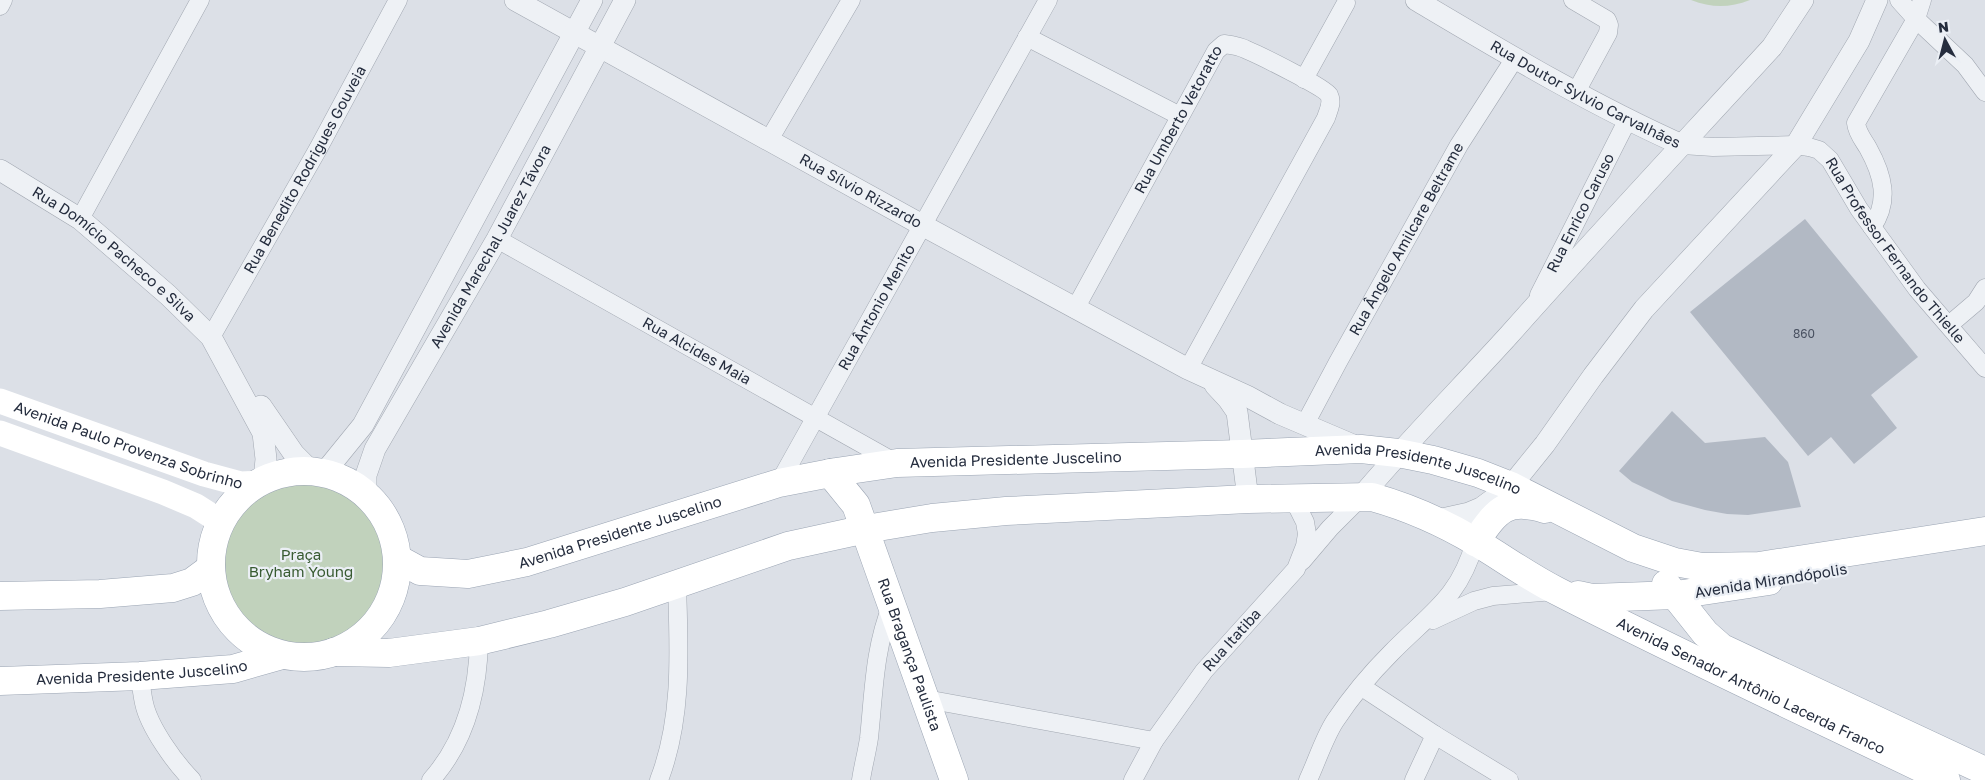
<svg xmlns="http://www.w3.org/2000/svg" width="1985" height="780" font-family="'Golos Text',sans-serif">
	<rect width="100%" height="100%" fill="#dce0e7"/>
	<g fill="#c1d2bc">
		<path d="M1691 0H1750C1729 8 1712 8 1691 0Z"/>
		<circle cx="302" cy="564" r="84"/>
	</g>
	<g fill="#b2b9c4">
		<path d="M1805 219 1918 357 1871 395 1897 428 1854 464 1831 437 1808 456 1690 312Z"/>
		<path d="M1672 411 1705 443 1765 437 1788 462 1801 507 1748 515 1727 514 1705 510 1672 501 1632 482 1619 471Z"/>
	</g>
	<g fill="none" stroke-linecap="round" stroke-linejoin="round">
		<defs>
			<g id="minor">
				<path d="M1573 0 1607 20 1609 25 1608 33 1576 92"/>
				<path d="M1899 0 1916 19 1965 65 1985 92"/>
				<path d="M0 6 3 0"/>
				<path d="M1027 37 1180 116"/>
				<path d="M1304 79 1346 3"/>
				<path d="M769 140 851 0"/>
				<path id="s1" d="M1682 145 1713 147 1796 145 1809 147 1819 150 1830 160 1859 209 1917 289 1985 368"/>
				<path d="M80 219 200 0"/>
				<path d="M1872 227C1890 201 1883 175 1868 148 1864 141 1857 133 1856 123L1916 19 1922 0"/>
				<path id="s2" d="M497 239 896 463"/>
				<path id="s3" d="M1539 295 1628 119"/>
				<path id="s4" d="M1075 309 1216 51 1224 44C1232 45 1240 46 1247 50 1259 55 1324 87 1329 95 1333 103 1328 111 1326 118L1188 369"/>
				<path d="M1949 325 1976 302 1985 288"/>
				<path id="s5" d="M211 337 318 149 398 0"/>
				<path id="s6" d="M1305 424 1338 362 1459 145 1515 58"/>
				<path id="s7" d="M779 483 1048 0"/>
				<path d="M1302 561 1330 528 1361 497"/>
				<path d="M1433 620 1474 601 1493 596 1554 591"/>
				<path d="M140 676C141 685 142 694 144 703 149 727 175 763 192 780"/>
				<path d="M1362 687 1435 735 1509 780"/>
				<path d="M926 699 1154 741"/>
				<path d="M431 780C466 741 478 692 479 641"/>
				<path d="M659 780C683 718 679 650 677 585"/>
				<path d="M861 780C863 766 867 752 869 738 874 691 874 649 892 604"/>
				<path id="s8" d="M1133 780 1154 741 1204 671 1296 569 1305 546 1307 534 1305 522 1293 498"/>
				<path d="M1308 780C1317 761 1324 738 1335 721 1351 697 1371 673 1391 653 1430 613 1459 599 1475 542"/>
				<path d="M1414 780 1435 735"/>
			</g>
			<g id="tertiary">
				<path id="s9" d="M515 0 922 225 1188 369 1247 396 1280 414 1360 448"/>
				<path id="s10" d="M1416 0C1502 51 1590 104 1682 145"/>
				<path id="s11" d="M0 170 80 219 168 295 211 337 263 433 266 459 264 480"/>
				<path d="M1215 385 1228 399 1237 412 1248 499"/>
				<path d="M261 406 294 454 311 471"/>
				<path d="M324 473 363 425 592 0"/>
				<path id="s12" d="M366 494V475L375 449 497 239 625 0"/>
				<path d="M1361 497C1408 441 1460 389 1509 335 1595 238 1684 143 1772 47L1803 0"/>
				<path d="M1433 521 1469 513 1481 508 1511 486 1545 444 1593 376 1644 309 1796 145 1859 41 1877 0"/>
			</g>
			<g id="primary">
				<circle cx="304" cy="564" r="93"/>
				<path id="s14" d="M830 473 856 505 954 780"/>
				<path d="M1475 542C1497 511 1505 497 1545 509"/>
				<path id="s15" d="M398 559 420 571 468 574 527 562 779 483 836 472 897 463 1242 454 1361 449 1398 453 1433 460 1478 473 1511 486 1633 548 1675 562 1702 567 1759 566 1985 531"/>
				<path d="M1666 584 1705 633 1722 648 1985 771"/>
				<path d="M1578 595 1592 598 1676 595 1769 581"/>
				<path d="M0 596 100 594 173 588 192 582 211 568"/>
				<path id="s16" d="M334 652 389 653 479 641 549 624 625 602 788 546 866 529 932 518 1006 511 1248 499 1372 497C1408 507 1444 523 1476 542 1503 558 1529 577 1557 591 1685 657 1816 717 1946 780"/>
				<path id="s17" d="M0 681 140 676 233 669 282 655"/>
			</g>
		</defs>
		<use href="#minor" stroke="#a1a7b1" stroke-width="19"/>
		<use href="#tertiary" stroke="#a1a7b1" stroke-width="22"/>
		<use href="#primary" stroke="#9aa4b3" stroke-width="29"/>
		<use href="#minor" stroke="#eef1f5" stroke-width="18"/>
		<use href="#tertiary" stroke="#eef1f5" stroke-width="21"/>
		<g stroke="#fff" stroke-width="25">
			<path id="s13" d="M0 401 204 474 241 484 259 483"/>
			<path d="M0 433 163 492 196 506 221 522"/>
		</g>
		<use href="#primary" stroke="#fff" stroke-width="28"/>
	</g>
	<g text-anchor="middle" stroke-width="4.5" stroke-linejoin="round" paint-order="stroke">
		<g font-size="12" fill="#485060">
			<text x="1804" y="338">860</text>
		</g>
		<g font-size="15" fill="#252d3e" stroke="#ebeff5">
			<text dy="5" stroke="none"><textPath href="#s10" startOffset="194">Rua Doutor Sylvio Carvalhães</textPath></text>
			<text dy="5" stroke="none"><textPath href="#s4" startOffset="216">Rua Umberto Vetoratto</textPath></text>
			<text dy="5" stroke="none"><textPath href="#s5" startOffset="192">Rua Benedito Rodrigues Gouveia</textPath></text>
			<text dy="5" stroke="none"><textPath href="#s9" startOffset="395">Rua Sílvio Rizzardo</textPath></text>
			<text dy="5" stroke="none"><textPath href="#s3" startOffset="92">Rua Enrico Caruso</textPath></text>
			<text dy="5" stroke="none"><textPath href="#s6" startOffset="211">Rua Ângelo Amilcare Beltrame</textPath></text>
			<text dy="5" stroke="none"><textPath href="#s12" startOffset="280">Avenida Marechal Juarez Távora</textPath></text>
			<text dy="5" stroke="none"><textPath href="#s1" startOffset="264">Rua Professor Fernando Thielle</textPath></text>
			<text dy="5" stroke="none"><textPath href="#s11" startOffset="142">Rua Domício Pacheco e Silva</textPath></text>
			<text dy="5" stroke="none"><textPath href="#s7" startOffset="201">Rua Ântonio Menito</textPath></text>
			<text dy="5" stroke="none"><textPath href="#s2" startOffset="229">Rua Alcides Maia</textPath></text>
			<text dy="5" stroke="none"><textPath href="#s13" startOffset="136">Avenida Paulo Provenza Sobrinho</textPath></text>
			<text dy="5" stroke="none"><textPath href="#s15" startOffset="636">Avenida Presidente Juscelino</textPath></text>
			<text dy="5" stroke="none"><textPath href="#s15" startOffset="1041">Avenida Presidente Juscelino</textPath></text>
			<text dy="5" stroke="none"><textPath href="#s15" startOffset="231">Avenida Presidente Juscelino</textPath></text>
			<text transform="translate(1771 581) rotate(-9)" y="5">Avenida Mirandópolis</text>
			<text dy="5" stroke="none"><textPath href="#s8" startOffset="172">Rua Itatiba</textPath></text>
			<text dy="5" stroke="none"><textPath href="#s14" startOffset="200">Rua Bragança Paulista</textPath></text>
			<text dy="5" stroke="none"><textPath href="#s17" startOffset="142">Avenida Presidente Juscelino</textPath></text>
			<text dy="5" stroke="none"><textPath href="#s16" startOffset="1481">Avenida Senador Antônio Lacerda Franco</textPath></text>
		</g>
		<g font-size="15" fill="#385b31" stroke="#ebeff5">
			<text x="301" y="560">Praça<tspan x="301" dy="17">Bryham Young</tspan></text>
		</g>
	</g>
	<g transform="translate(1945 40) rotate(353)" stroke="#ebeff5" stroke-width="4" paint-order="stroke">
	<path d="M0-4L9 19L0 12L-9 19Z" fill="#252d3e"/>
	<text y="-8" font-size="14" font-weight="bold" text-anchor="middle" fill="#252d3e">N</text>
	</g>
</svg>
